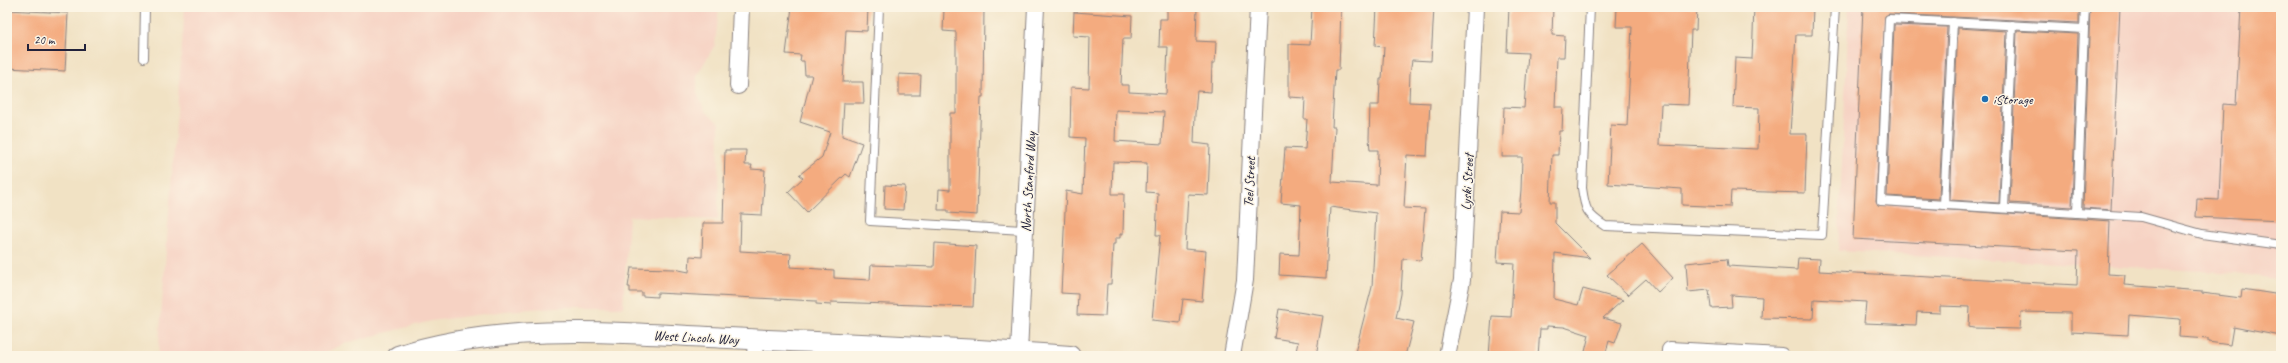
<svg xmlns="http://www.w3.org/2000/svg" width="2288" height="363" font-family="Caveat,sans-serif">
	<rect width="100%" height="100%" fill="#fcf5e5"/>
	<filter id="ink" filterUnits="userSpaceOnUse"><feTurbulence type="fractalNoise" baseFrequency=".025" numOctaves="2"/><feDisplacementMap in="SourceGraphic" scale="8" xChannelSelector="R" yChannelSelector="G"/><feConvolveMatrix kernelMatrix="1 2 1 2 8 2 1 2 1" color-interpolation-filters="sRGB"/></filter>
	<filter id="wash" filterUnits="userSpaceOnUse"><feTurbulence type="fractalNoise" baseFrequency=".012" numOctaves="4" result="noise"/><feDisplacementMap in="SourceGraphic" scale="16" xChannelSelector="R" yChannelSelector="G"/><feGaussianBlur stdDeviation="0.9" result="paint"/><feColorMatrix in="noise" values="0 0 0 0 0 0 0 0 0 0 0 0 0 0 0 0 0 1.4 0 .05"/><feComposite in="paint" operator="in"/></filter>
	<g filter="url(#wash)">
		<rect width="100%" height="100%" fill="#f1e2c4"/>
		<g fill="#f6d2c3">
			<path d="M185 7H719L715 45 697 75V93L705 111 719 123 718 220 629 216 623 307H558L505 311 431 321 346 343 318 356H158Z"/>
			<path d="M1849 7H2281V280L2237 273 1838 251Z"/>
		</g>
		<g id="blocks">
			<g fill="#f4ab7f" fill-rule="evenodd">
				<path d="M792 7H868L867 31 846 30 843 82H863L864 103H844L842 136 862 143 850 177 846 174 807 212 788 192 803 178 799 175 822 157 830 132 800 122 812 75H805L804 61H800L801 55 786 54Z"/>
				<path d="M948 7H984L983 97H981L977 215 948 213V210H938L939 189 950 190V113H956V32L943 31 944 9H948Z"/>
				<path d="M1167 7H1197L1196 41 1216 42 1215 63H1212L1211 92 1197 91 1195 114 1194 143 1210 145 1208 195 1188 194 1185 249 1206 251 1202 301 1183 299 1180 323 1152 320 1160 235H1156L1158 193 1146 192 1147 163 1113 162 1112 194H1124L1123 234H1120V238H1115V244H1113L1111 284H1107L1105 316 1077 315 1078 294 1061 293 1066 191 1083 194 1085 138 1070 137 1071 87 1089 88 1090 37 1073 36 1074 12 1132 16 1131 39H1123L1121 85H1129V92L1166 94 1168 47H1159L1160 19H1167ZM1116 110 1164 112 1162 144 1115 141Z"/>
				<path d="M1312 7H1341L1339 70H1335L1332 127H1335L1332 182 1377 185 1378 150H1370L1369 138 1370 105H1379L1380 79H1382L1384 47 1375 46 1377 7H1434L1431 61 1412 60 1410 73 1409 102 1430 103 1427 156 1407 155 1404 208 1425 209 1421 260 1403 259 1401 294 1396 318 1414 322 1405 356H1354L1372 287 1376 213 1330 207 1326 278 1279 275 1280 254 1299 255 1301 205 1281 203 1285 148 1305 149 1307 119H1304L1305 98 1289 97V44L1310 45Z"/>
				<path d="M1509 7H1553L1552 35 1565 36 1564 57H1557L1555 107H1563L1562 131H1559L1558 155H1552L1550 202H1555V223L1590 258 1555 253 1554 299 1578 305 1583 289 1623 300 1603 318 1622 323 1615 343 1609 341 1605 356H1584L1589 335 1564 327 1547 326V329H1540L1538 356H1489L1492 316 1511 317 1514 263 1497 262 1500 211 1519 212 1521 190 1522 157H1502L1504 107 1524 108 1528 53 1507 52Z"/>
				<path d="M1617 7H1697L1696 30H1691L1688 105 1661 104 1659 145 1758 149 1759 108 1733 107 1735 58 1752 59 1754 7H1813L1812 35H1796L1790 134H1807L1805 193 1731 191 1730 207 1682 205V189L1608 184 1611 125 1627 126 1632 27H1616Z"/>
				<path d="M1863 7H2079V23L1889 14 1885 16 1876 201 1878 205 2110 221 2108 274 2125 275 2124 285 2202 291V293L2241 298 2242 289 2281 295V336L2233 327 2230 345 2208 342V339L2179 337 2180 319 2129 315 2128 335 2071 332V313L2021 312 2020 329 1973 328 1969 327 1970 307 1940 306V313L1917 312 1916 325 1864 323 1866 302 1814 299 1813 319 1761 318 1762 297 1731 295 1732 307 1711 308 1709 290 1688 292 1686 263 1727 259 1728 266 1797 270 1798 258 1820 259 1819 271 2077 285 2078 251 1853 239Z"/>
				<path d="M2090 7H2120L2111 210 2083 208Z"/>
				<path d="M2241 7H2281V221L2196 217 2197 199 2219 200 2223 104 2236 105Z"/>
				<path d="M7 10 68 13 65 71 7 68Z"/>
				<path d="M1894 25 1947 27 1939 199 1887 196Z"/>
				<path d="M1958 28 2006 31 1999 203 1950 200Z"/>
				<path d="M2017 31 2078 34 2072 207 2010 203Z"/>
				<path d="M899 74 921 75 920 95H899Z"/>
				<path d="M725 150H746L745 165H752L751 169 765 170 762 215 741 214 740 251 791 254 790 267 834 270V278L870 280 871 265 934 267 935 243 976 246 973 307 831 302V305L816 304V301L657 293V297L642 296V292H630V287H628L631 268 674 269 689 272 690 256 702 257 703 223H723Z"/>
				<path d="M885 185 905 186 903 210 884 209Z"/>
				<path d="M1642 244 1673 278 1658 292 1646 279 1628 295 1607 275Z"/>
				<path d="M1279 309 1323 316 1316 356H1295L1298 342 1274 338Z"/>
			</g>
		</g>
	</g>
	<g filter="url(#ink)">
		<use href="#blocks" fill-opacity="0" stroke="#8a8280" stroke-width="1"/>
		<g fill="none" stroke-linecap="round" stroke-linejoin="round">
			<defs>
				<g id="service">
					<path d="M879 7 870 221 1025 230"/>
					<path d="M1590 7 1582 188C1585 209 1586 214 1605 226L1822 235 1835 7"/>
					<path d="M2084 29 1889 19 1881 201 2077 213 2084 29 2085 7"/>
					<path d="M144 58 145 7"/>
					<path d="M1944 205 1953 22"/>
					<path d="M2004 208 2012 25"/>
					<path d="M2077 213 2141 217 2202 234 2281 245"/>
				</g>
				<g id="minor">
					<path d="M738 86 741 7"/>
					<path d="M1019 352 1036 7"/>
					<path d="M755 356 756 339"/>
					<path d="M1232 356 1245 280 1258 7"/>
					<path d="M1447 356 1462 280 1475 7"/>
					<path d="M1670 356V350L1781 356"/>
				</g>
				<path id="tertiary" d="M398 356C506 320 637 334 748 339 856 344 963 348 1070 356"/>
			</defs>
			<use href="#service" stroke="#8a8280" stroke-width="10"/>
			<use href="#minor" stroke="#8a8280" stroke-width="18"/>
			<use href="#tertiary" stroke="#8a8280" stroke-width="22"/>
			<use href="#service" stroke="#fff" stroke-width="8"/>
			<use href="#minor" stroke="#fff" stroke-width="16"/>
			<use href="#tertiary" stroke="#fff" stroke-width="20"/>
		</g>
	</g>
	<circle fill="#1f6fb2" stroke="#fcf5e5" stroke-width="1.5" cx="1985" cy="99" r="4"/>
	<g text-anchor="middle" stroke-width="3" stroke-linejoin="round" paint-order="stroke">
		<g font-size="14" fill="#22223b" stroke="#fcf5e5" text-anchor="start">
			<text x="1993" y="104">iStorage</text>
		</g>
		<g font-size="14" fill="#22223b" stroke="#fcf5e5">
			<text transform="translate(1028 182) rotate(-87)" y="5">North Stanford Way</text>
			<text transform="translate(1249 182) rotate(-87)" y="5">Teel Street</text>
			<text transform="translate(1467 182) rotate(-87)" y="5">Lyski Street</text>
			<text transform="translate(696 337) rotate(3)" y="5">West Lincoln Way</text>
		</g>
	</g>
	<rect width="2288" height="363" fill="none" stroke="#fcf5e5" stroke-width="24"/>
	<path d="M28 44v6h57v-6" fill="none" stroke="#22223b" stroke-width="2"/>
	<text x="34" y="44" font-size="12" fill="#22223b" stroke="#fcf5e5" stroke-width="3" paint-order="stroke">20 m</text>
</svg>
